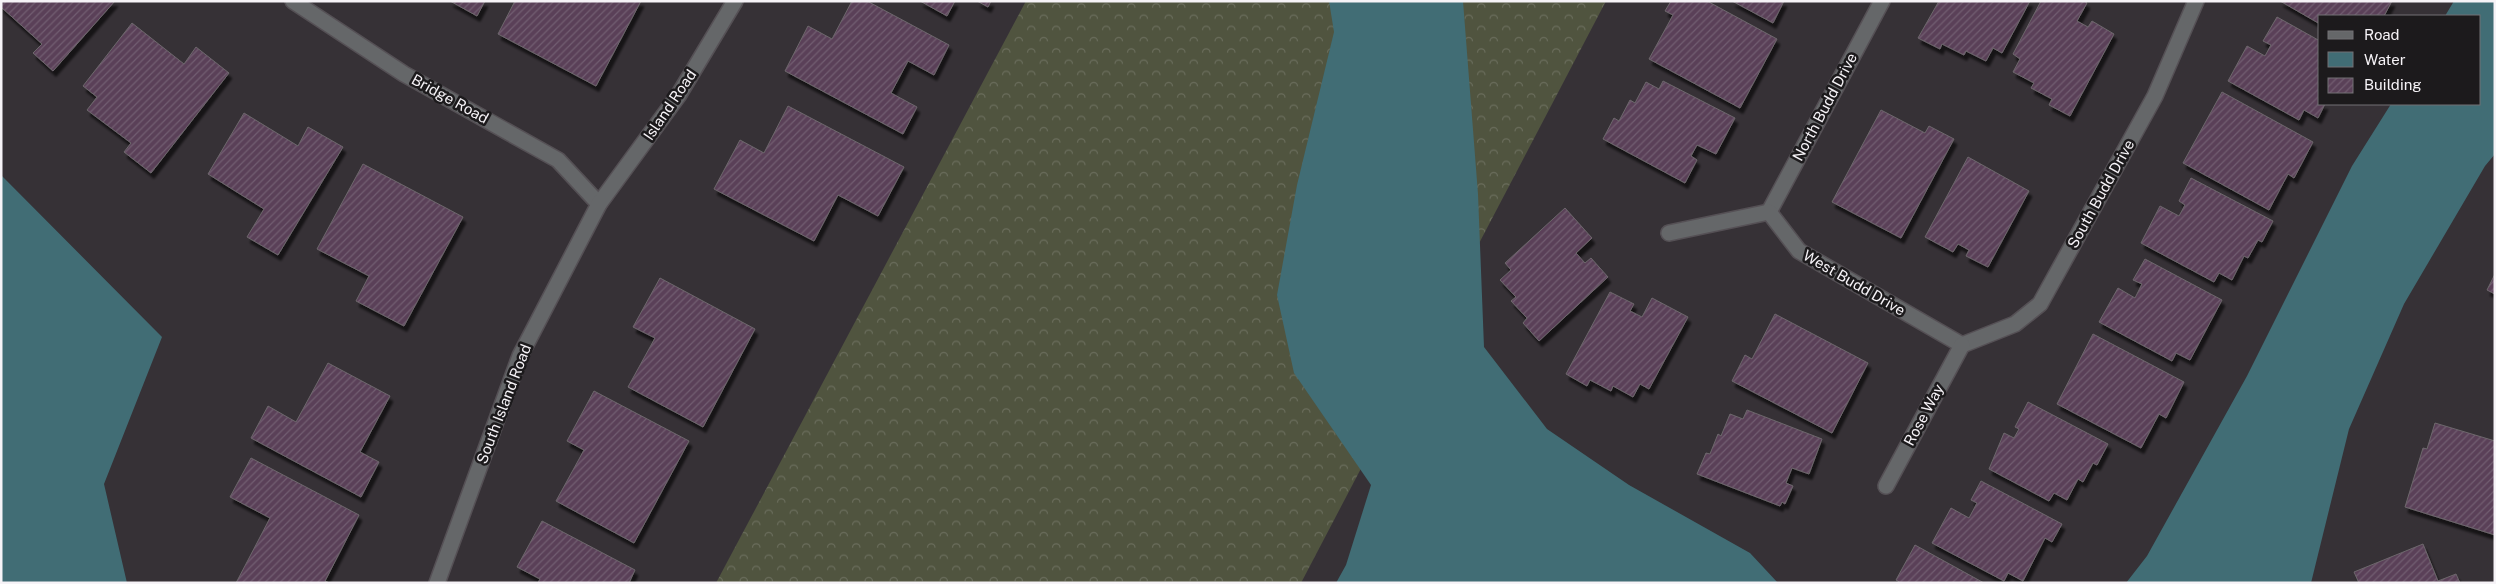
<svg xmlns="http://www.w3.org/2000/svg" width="2496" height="584" font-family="'Public Sans',sans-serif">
	<defs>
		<pattern id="forest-crowns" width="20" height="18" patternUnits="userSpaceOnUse" patternTransform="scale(1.25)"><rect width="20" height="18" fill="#50543f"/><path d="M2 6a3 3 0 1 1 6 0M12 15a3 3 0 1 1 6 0" fill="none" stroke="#6a6d5c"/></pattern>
		<pattern id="building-hatch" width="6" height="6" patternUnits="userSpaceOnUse" patternTransform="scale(1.25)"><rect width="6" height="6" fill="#5a4158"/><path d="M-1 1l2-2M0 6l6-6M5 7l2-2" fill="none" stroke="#725d71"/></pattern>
		<filter id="shadow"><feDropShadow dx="3" dy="5.5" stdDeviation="1" flood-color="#0009"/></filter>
	</defs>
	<rect width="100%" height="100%" fill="#363136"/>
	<path fill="url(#forest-crowns)" d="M1026 1H1606L1301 583H716Z"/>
	<g fill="#416d75">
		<path d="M1329 1H1463L1478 194 1484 347 1547 429 1629 485 1750 553 1778 583H1336L1346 565 1371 485 1294 373 1277 295 1297 185 1334 32Z"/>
		<path d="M2454 1H2495V154L2485 166 2404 304 2349 429 2311 583H2126L2147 556 2247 376 2352 166 2391 104H2480V16H2445Z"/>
		<path d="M1 175 162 337 104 484 127 583H1Z"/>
	</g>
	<g fill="url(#building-hatch)" stroke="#6d676c" filter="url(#shadow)">
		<path d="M1 1H115L53 71 33 53 42 44 1 7Z"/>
		<path d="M450 1H485L477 16Z"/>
		<path d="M515 1H641L596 86 498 34Z"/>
		<path d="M852 1H867L949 45 934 75 908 61 891 93 917 107 903 134 785 71 808 26 832 39Z"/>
		<path d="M920 1H955L947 16Z"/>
		<path d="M977 1H991L988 7Z"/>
		<path d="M1671 1H1707L1777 39 1740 108 1649 59 1673 15 1665 11Z"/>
		<path d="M1732 1H1784L1773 23Z"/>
		<path d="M1939 1H2030L2002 53 1993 48 1986 61 1966 51 1964 55 1942 44 1940 49 1918 38Z"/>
		<path d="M2041 1H2084L2087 3 2077 21 2088 27 2092 21 2114 34 2070 116 2049 105 2052 99 2031 88 2034 83 2013 72 2020 59 2013 54Z"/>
		<path d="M2280 1H2392L2384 16H2320V24Z"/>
		<path d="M2277 17 2320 41V104H2325L2318 118 2304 110 2299 120 2228 81 2247 46 2265 56 2271 45 2263 41Z"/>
		<path d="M132 23 184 64 196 47 229 73 151 173 124 152 131 143 87 110 97 97 83 86Z"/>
		<path d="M1663 81 1735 118 1716 154 1697 145 1691 156 1697 160 1685 183 1603 139 1614 118 1619 121 1630 100 1635 103 1646 82 1659 89Z"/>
		<path d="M2222 92 2313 142 2294 178 2288 174 2269 210 2183 163Z"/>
		<path d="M788 106 904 167 878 216 838 195 814 241 714 189 740 140 764 153Z"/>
		<path d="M1881 110 1925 133 1929 126 1954 139 1901 238 1832 202Z"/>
		<path d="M244 113 298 146 308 127 343 147 278 255 247 237 264 209 208 174Z"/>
		<path d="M1968 157 2029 191 1988 267 1966 256 1969 250 1958 244 1953 252 1925 237Z"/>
		<path d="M363 164 463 217 404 326 356 301 369 276 317 249Z"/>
		<path d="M2191 178 2273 221 2262 242 2258 240 2248 258 2244 256 2232 280 2219 273 2214 282 2141 243 2160 206 2179 216 2185 205 2179 201Z"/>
		<path d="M1565 208 1592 238 1576 253 1585 263 1591 258 1608 277 1539 341 1523 323 1527 318 1511 301 1516 297 1500 280 1511 270 1505 263Z"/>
		<path d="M2145 259 2222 300 2190 360 2176 353 2172 361 2099 322 2118 288 2135 298 2142 284 2133 280Z"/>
		<path d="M2495 274V294L2487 290Z"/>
		<path d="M660 278 755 329 703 427 628 387 655 338 633 327Z"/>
		<path d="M1610 292 1634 304 1630 311 1642 317 1652 298 1688 317 1649 389 1640 384 1633 397 1613 386 1611 391 1590 380 1587 386 1566 374Z"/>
		<path d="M1775 314 1868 363 1832 433 1732 381 1745 355 1752 359Z"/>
		<path d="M2093 334 2184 382 2166 418 2159 414 2141 448 2057 404Z"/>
		<path d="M328 363 390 396 360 452 379 462 361 497 251 438 268 406 296 422Z"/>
		<path d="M594 391 689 441 634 543 556 501 584 450 567 441Z"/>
		<path d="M2028 402 2108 444 2097 465 2093 463 2083 482 2078 479 2067 500 2054 493 2049 501 1989 469 2004 433 2014 438 2019 429 2015 427Z"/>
		<path d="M1747 410 1822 439 1809 474 1792 468 1786 483 1793 486 1785 504 1782 502 1780 506 1697 474 1706 453 1710 454 1718 434 1721 436 1730 414 1743 419Z"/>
		<path d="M2435 423 2495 441V535L2405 507 2423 448 2427 449Z"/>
		<path d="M251 458 359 515 325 581 329 583H236L270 518 230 497Z"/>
		<path d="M1981 481 2062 524 2052 542 2045 538 2023 581 2008 573 2004 581 1932 543 1951 508 1969 518 1977 503 1971 500Z"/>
		<path d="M542 521 635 570 629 583H538L540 579 517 567Z"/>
		<path d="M2423 544 2438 581 2456 574 2460 583H2359L2354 572Z"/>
		<path d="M1915 545 1984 583H1901L1896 580Z"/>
	</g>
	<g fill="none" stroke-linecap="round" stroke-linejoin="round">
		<defs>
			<g id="street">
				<path d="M293 1 404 74 558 160 599 204"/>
				<path d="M1769 212 1882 1"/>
				<path d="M1669 233 1769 212 1799 251 1962 345"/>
				<path d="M1962 345 2015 324 2040 304 2155 96 2196 1"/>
				<path d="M1886 486 1962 345"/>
				<path d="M437 583 520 356 599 204 678 96 735 1"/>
			</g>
		</defs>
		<use href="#street" stroke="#555055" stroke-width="18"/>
		<use href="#street" stroke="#656769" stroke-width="15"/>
	</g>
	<g text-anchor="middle" stroke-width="5" stroke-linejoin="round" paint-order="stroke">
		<g font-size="15" fill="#f6f3f7" stroke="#1c1a1c">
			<text transform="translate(450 99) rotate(29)" y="5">Bridge Road</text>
			<text transform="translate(670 105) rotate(-56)" y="5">Island Road</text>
			<text transform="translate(1825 107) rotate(-62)" y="5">North Budd Drive</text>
			<text transform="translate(2101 194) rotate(-61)" y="5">South Budd Drive</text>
			<text transform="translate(1854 283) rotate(30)" y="5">West Budd Drive</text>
			<text transform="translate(504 404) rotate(-69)" y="5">South Island Road</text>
			<text transform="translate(1924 415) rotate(-62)" y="5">Rose Way</text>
		</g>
	</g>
	<rect width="2496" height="584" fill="none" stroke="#f6f3f7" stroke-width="5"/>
	<rect x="2318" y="15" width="162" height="90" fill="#1c1a1c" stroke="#737174"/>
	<rect x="2328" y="31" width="25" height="8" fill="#656769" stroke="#737174"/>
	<text x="2364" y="40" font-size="15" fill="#f6f3f7">Road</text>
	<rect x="2328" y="52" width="25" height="15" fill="#416d75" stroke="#737174"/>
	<text x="2364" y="65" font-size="15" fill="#f6f3f7">Water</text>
	<rect x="2328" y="78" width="25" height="15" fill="url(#building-hatch)" stroke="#737174"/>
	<text x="2364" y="90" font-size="15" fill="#f6f3f7">Building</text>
</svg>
